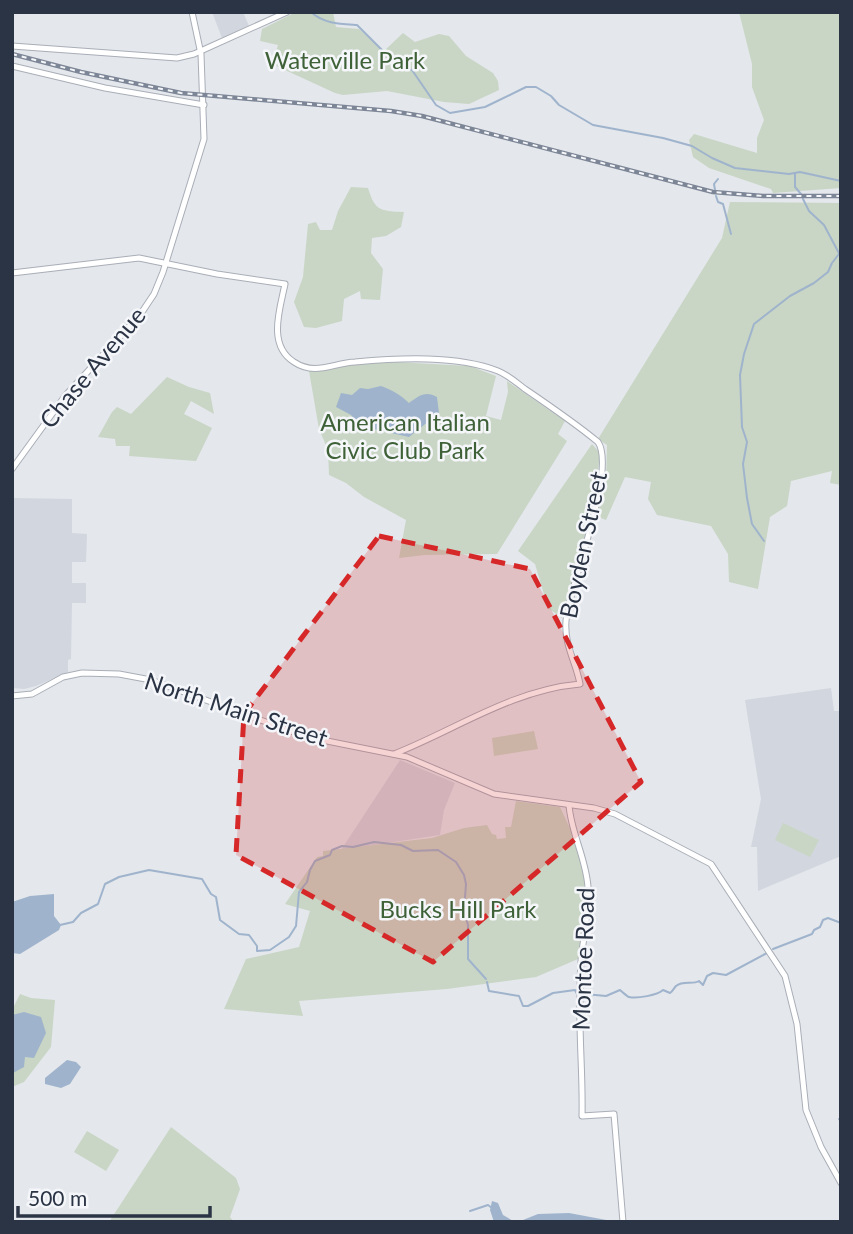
<svg xmlns="http://www.w3.org/2000/svg" width="853" height="1234" font-family="Lato,sans-serif">
	<rect width="100%" height="100%" fill="#e4e7ec"/>
	<g fill="#d2d6de">
		<path d="M212 12H243L249 26 222 38Z"/>
		<path d="M12 498 72 499V533L87 534 86 562H72V583H86V603H72L71 659 68 660V672L36 686 24 689 12 688Z"/>
		<path d="M831 688 834 711H841V856L758 891 757 847H751L761 799 745 700Z"/>
		<path d="M400 760 455 783 444 810 440 835 341 850Z"/>
	</g>
	<g fill="#c9d6c5">
		<path d="M296 12H333L336 27 359 29 384 51 403 33 415 42 439 34 449 36 466 56 493 73 498 81 499 90 469 104 444 102 387 91 343 95 335 93 272 64 278 45 260 41 262 29Z"/>
		<path d="M739 12H841V188L773 193 771 189 709 168 693 157 689 140 694 134 757 153V138L764 120 752 87V64Z"/>
		<path d="M351 187 368 188C375 211 380 211 404 212L401 227 386 236 372 238 371 253 383 269 380 300 361 299 360 291 344 299 342 321 316 328 304 327 294 302 303 277 308 224 316 222 320 230H332L338 211Z"/>
		<path d="M730 202 841 203V485L830 483 832 471 791 481 787 506 770 517 758 589 729 582 728 554 711 526 657 515 648 499 651 482 625 477 606 520 596 516 606 485 607 445 598 439 722 238Z"/>
		<path d="M395 362 470 366 496 376 486 416 501 420 508 392 507 381 565 421 558 434 567 441 497 554 425 555 399 558 406 520 364 497 346 483 329 475 328 450 319 429 309 371 326 370 350 365Z"/>
		<path d="M167 377 189 387 210 393 214 414 191 401 184 414 212 428 196 461 129 456 130 446H116L115 439 98 437 112 412 117 407 131 414Z"/>
		<path d="M592 444 600 453C595 509 577 563 562 618L548 608 535 564 518 551Z"/>
		<path d="M534 731 538 749 494 756 492 738Z"/>
		<path d="M516 801 560 807C574 836 589 870 587 903 586 922 580 940 578 959L536 977 447 989 299 1001 303 1016 224 1009 246 959 299 947 310 911 285 904 317 857 323 856V851L432 838 464 828 487 825 492 834 496 835 497 839 506 838 505 827H511Z"/>
		<path d="M783 823 819 840 810 857 775 840Z"/>
		<path d="M20 994 31 998 55 1000 51 1047 24 1082 12 1087V1010Z"/>
		<path d="M171 1127 236 1178 240 1189 230 1217 234 1222H109Z"/>
		<path d="M87 1131 119 1150 106 1171 74 1152Z"/>
	</g>
	<g fill="#9fb4cc">
		<path d="M381 386C392 390 401 395 409 403 418 396 426 390 437 397L439 413 409 437 360 426 351 415 336 407 341 393 352 395 360 388 368 389Z"/>
		<path d="M54 894V916L61 925 59 930 20 954 12 953V902L30 896Z"/>
		<path d="M24 1012 41 1017 46 1033 34 1058 25 1057 24 1067 13 1073 12 1015Z"/>
		<path d="M67 1060 76 1062 81 1067 70 1084 61 1088 45 1084V1078Z"/>
		<path d="M492 1201 498 1203 503 1215 515 1222H494L490 1210Z"/>
		<path d="M569 1213 617 1222H518L538 1214Z"/>
	</g>
	<g fill="none" stroke-linecap="round" stroke-linejoin="round">
		<g stroke="#9fb4cc" stroke-width="2">
			<path d="M79 12H89"/>
			<path d="M311 12C324 24 341 24 357 25L398 66 412 70 436 105 450 113 485 107 526 87H536L551 96 559 105 593 125 663 138 692 146 712 158 735 168 789 174 800 172 841 181"/>
			<path d="M795 173V187L801 194"/>
			<path d="M715 190 714 184 718 179"/>
			<path d="M716 196 718 202 723 204 731 234"/>
			<path d="M803 199 809 211 824 225 841 257"/>
			<path d="M764 541 752 524 747 498 743 464 747 442 742 427 740 375 744 354 754 324 790 296 814 283 828 272 832 263 839 254"/>
			<path d="M60 925 73 922 81 913 98 904 105 884 119 877 149 870 202 879 211 894 216 897 220 920 239 934 249 935 257 946V951L270 950 289 937 296 926 299 892 307 882 310 870 315 861 330 855 332 850 342 846 353 847 374 842 401 845 413 851 438 850 456 862 464 875 466 884 464 911 468 925V959L486 979"/>
			<path d="M773 949 812 934 814 930 820 927 823 920 828 918 841 923"/>
			<path d="M487 982 489 991 519 996 523 1006H528L553 993 575 990 577 994"/>
			<path d="M585 994 606 996 620 990C621 991 628 997 629 997 637 999 658 995 663 990L670 993C673 991 674 988 676 986 683 980 693 985 699 981L703 985 707 976 713 973 726 975 767 953"/>
			<path d="M839 1119 841 1121"/>
			<path d="M470 1211 488 1205 492 1208"/>
		</g>
		<defs>
			<g id="secondary">
				<path d="M12 46 177 58 194 54 287 12"/>
				<path d="M12 66 105 88 204 105"/>
				<path d="M12 273 139 258 217 274 285 284C280 309 267 345 294 362 315 376 333 363 355 362 399 358 457 355 498 371 508 375 517 383 525 389 550 406 575 423 598 442 617 470 569 586 566 621 564 645 576 662 580 684 512 690 455 730 394 754"/>
				<path d="M12 469 65 396 140 315 154 294 163 272 204 139 201 54 192 12"/>
				<path d="M12 696 32 694 63 677 82 673 119 674 151 680 307 737 407 757 494 794 594 808 615 814 711 864 785 976 797 1024 806 1110 821 1147 841 1183"/>
				<path d="M569 805C571 833 586 858 588 887 589 909 585 930 582 951 580 966 580 984 580 999 579 1038 583 1077 582 1116L614 1114 623 1222"/>
			</g>
		</defs>
		<use href="#secondary" stroke="#a9aeb7" stroke-width="7"/>
		<use href="#secondary" stroke="#fff" stroke-width="5"/>
		<defs>
			<path id="rail" d="M12 54 81 72 181 93 391 111 422 116 713 192 763 196H841"/>
		</defs>
		<use href="#rail" stroke="#7d8696" stroke-width="4.5"/>
		<use href="#rail" stroke="#f4f6f9" stroke-width="2" stroke-dasharray="5" stroke-linecap="butt"/>
	</g>
	<path fill="#d62828" fill-opacity="0.2" stroke="#d62828" stroke-width="5" stroke-dasharray="14 9" stroke-linejoin="round" d="M379 536 530 569 641 782 433 962 236 855 244 714Z"/>
	<g text-anchor="middle" stroke-width="5" stroke-linejoin="round" paint-order="stroke">
		<g font-size="24" fill="#3f6138" stroke="#f4f6f9">
			<text x="345" y="69">Waterville Park</text>
			<text x="405" y="431">American Italian<tspan x="405" dy="28">Civic Club Park</tspan></text>
			<text x="458" y="918">Bucks Hill Park</text>
		</g>
		<g font-size="24" fill="#2b3445" stroke="#f4f6f9">
			<text transform="translate(93 368) rotate(-50)" y="8">Chase Avenue</text>
			<text transform="translate(584 545) rotate(-78)" y="8">Boyden Street</text>
			<text transform="translate(236 710) rotate(18)" y="8">North Main Street</text>
			<text transform="translate(584 959) rotate(-88)" y="8">Montoe Road</text>
		</g>
	</g>
	<rect width="853" height="1234" fill="none" stroke="#2b3445" stroke-width="28"/>
	<path d="M18 1206v10h192v-10" fill="none" stroke="#2b3445" stroke-width="3.5"/>
	<text x="28" y="1206" font-size="21" fill="#2b3445" stroke="#f4f6f9" stroke-width="5" paint-order="stroke">500 m</text>
</svg>
